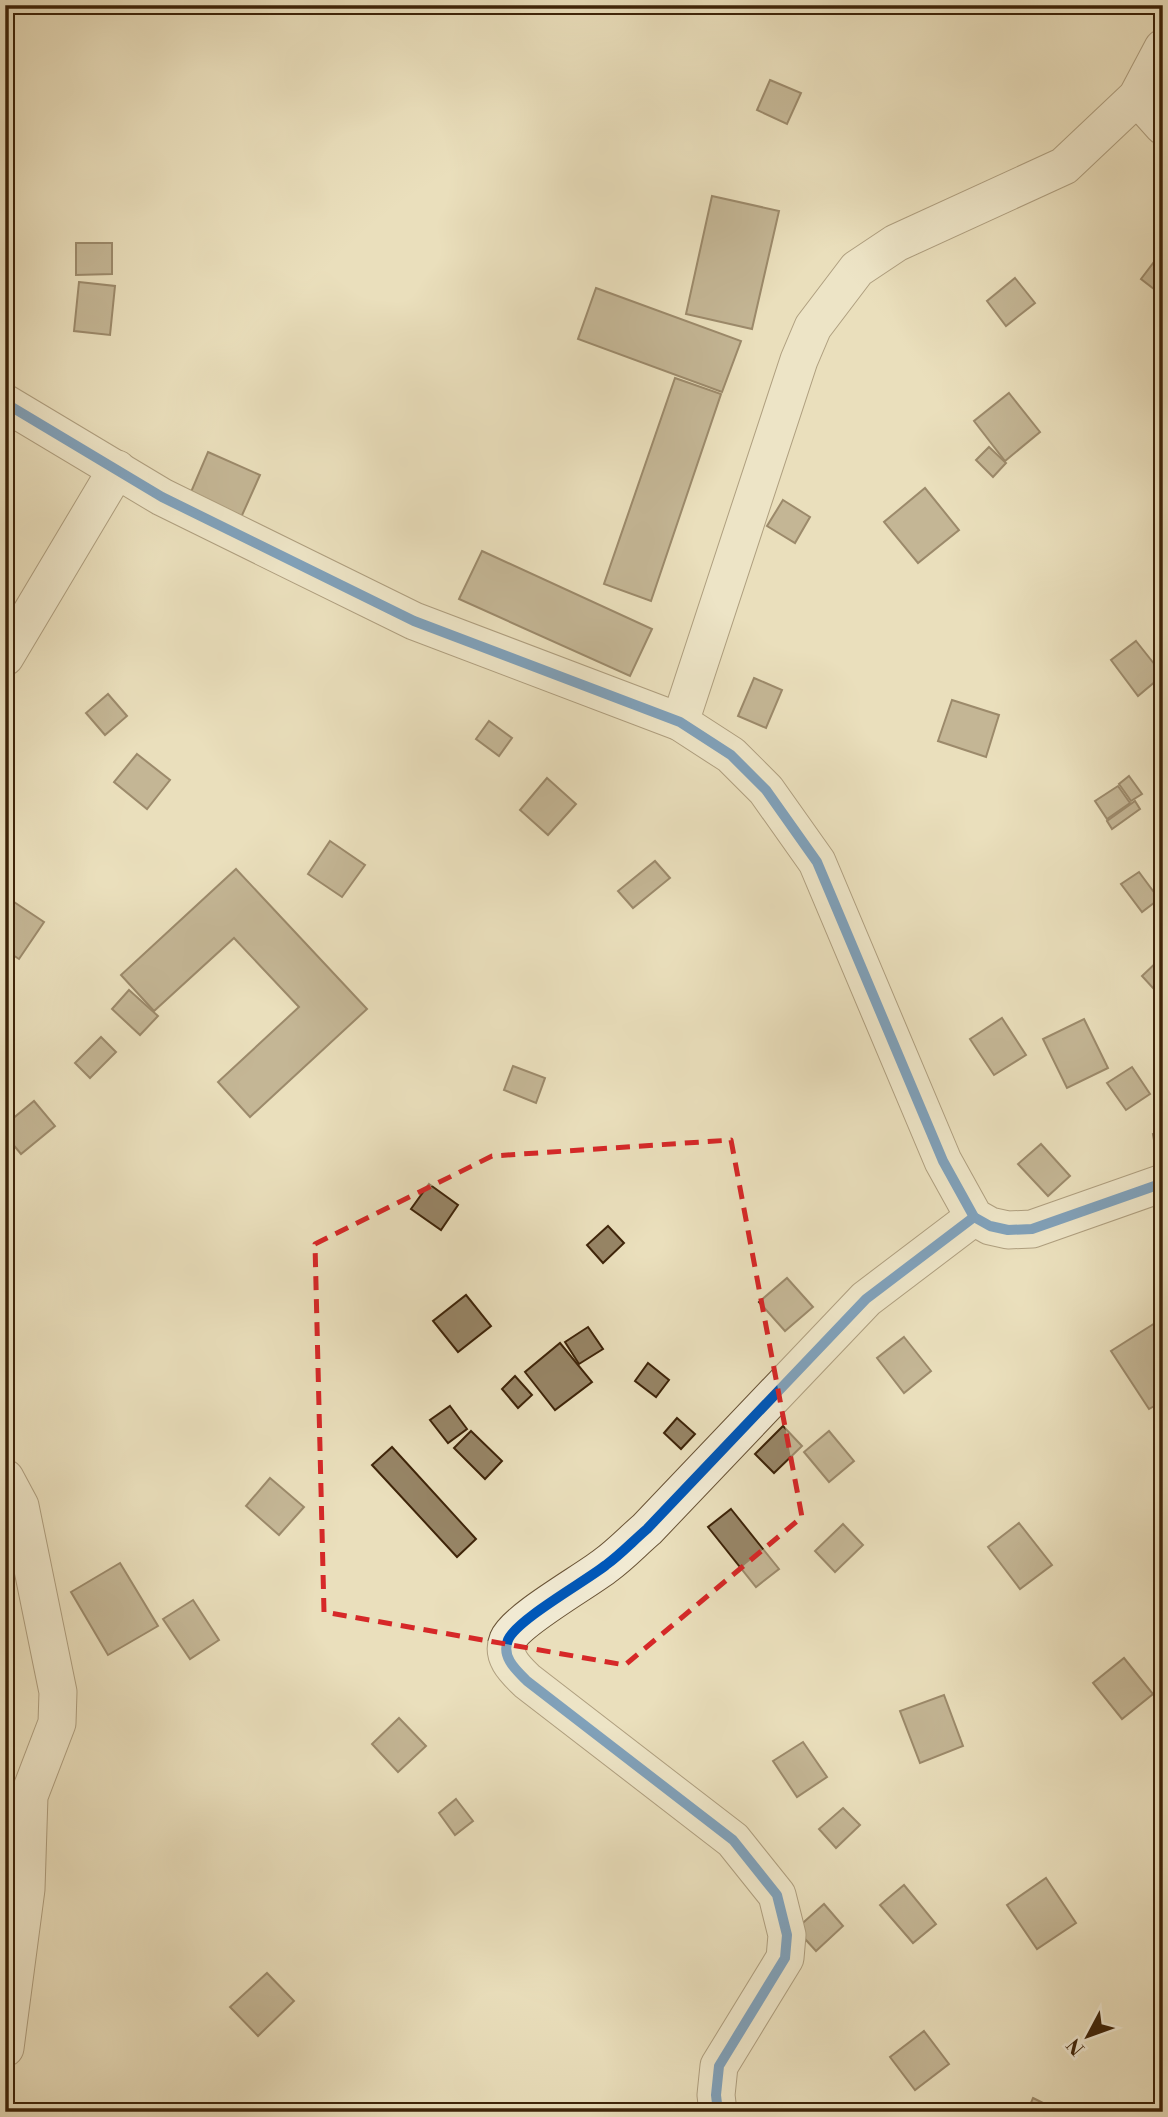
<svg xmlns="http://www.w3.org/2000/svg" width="1168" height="2117" font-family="'Libre Bodoni',serif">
	<rect width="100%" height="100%" fill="#eadfbc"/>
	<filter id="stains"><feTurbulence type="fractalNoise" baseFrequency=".00286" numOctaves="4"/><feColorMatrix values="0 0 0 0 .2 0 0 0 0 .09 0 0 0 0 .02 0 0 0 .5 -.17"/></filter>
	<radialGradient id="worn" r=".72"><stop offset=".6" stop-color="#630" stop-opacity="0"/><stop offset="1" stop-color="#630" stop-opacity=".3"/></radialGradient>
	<g fill="#978566" stroke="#3e2409" stroke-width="2">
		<path d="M770 80 801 93 787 124 757 110Z"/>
		<path d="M712 196 779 211 752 329 686 314Z"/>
		<path d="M76 243H112V274L76 275Z"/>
		<path d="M1160 254 1163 257V296L1141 279Z"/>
		<path d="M1015 278 1035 303 1006 326 987 301Z"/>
		<path d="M79 282 115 286 110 335 74 331Z"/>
		<path d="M596 288 741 341 722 392 578 339Z"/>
		<path d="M675 378 721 394 651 601 604 584Z"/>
		<path d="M1009 393 1040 432 1005 461 974 421Z"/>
		<path d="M989 447 1006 463 993 477 976 460Z"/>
		<path d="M208 452 260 475 239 522 188 499Z"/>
		<path d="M925 488 959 530 918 563 884 522Z"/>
		<path d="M783 500 810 517 795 543 767 526Z"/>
		<path d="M482 551 652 629 630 676 459 599Z"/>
		<path d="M1136 641 1163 675 1138 696 1111 660Z"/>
		<path d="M754 678 782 690 766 728 738 716Z"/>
		<path d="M108 694 127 716 105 735 86 713Z"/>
		<path d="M952 700 999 715 986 757 938 741Z"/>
		<path d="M489 721 512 738 499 756 476 739Z"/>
		<path d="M137 754 170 780 147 809 114 782Z"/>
		<path d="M1129 776 1142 794 1131 801 1119 784Z"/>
		<path d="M547 778 576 804 548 835 520 810Z"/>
		<path d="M1118 786 1130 803 1107 819 1095 801Z"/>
		<path d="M1135 801 1140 809 1112 829 1107 821Z"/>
		<path d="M330 841 365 865 342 897 308 874Z"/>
		<path d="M655 861 670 878 633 908 618 891Z"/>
		<path d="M236 869 367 1009 250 1117 218 1082 299 1007 234 938 154 1011 121 975Z"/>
		<path d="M1139 872 1159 899 1142 912 1121 884Z"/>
		<path d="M5 896 44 922 19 959 5 950Z"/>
		<path d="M1163 956V999L1142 976Z"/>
		<path d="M129 990 158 1016 140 1035 112 1009Z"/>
		<path d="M1002 1018 1026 1055 994 1075 970 1039Z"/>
		<path d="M1084 1019 1108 1068 1067 1088 1043 1039Z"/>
		<path d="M101 1037 116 1052 90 1078 75 1063Z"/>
		<path d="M513 1066 545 1078 536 1103 504 1090Z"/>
		<path d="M1132 1067 1150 1094 1126 1110 1107 1083Z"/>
		<path d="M34 1101 55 1126 21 1154 5 1135V1125Z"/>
		<path d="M1163 1132V1171H1159L1153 1134Z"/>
		<path d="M1041 1144 1070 1176 1048 1196 1018 1164Z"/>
		<path d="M429 1184 458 1205 441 1230 411 1209Z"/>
		<path d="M608 1226 624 1243 603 1263 587 1245Z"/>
		<path d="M787 1278 813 1307 785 1331 759 1302Z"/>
		<path d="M466 1295 491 1326 458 1352 433 1321Z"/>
		<path d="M1163 1318V1401L1149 1409 1111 1351Z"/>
		<path d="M588 1327 603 1349 579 1364 565 1342Z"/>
		<path d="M904 1337 931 1371 904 1393 877 1358Z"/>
		<path d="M560 1343 592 1382 555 1410 525 1372Z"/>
		<path d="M648 1363 669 1380 656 1397 635 1381Z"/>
		<path d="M515 1376 532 1395 518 1408 502 1389Z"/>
		<path d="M450 1406 467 1429 448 1443 430 1420Z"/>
		<path d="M677 1418 695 1434 681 1449 664 1433Z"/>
		<path d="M783 1426 802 1446 774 1473 755 1454Z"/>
		<path d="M471 1431 502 1461 485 1479 454 1448Z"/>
		<path d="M829 1431 854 1461 829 1482 804 1452Z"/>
		<path d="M392 1447 476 1539 457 1557 372 1465Z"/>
		<path d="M270 1478 304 1507 279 1535 246 1506Z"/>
		<path d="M731 1509 779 1569 756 1587 708 1527Z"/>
		<path d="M1019 1523 1052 1565 1020 1589 988 1547Z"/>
		<path d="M843 1524 863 1545 835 1572 815 1551Z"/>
		<path d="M120 1563 158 1626 108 1655 71 1592Z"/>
		<path d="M193 1600 219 1640 190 1659 163 1619Z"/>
		<path d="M1124 1658 1153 1694 1122 1719 1093 1683Z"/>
		<path d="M944 1695 963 1746 920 1763 900 1711Z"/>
		<path d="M399 1718 426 1746 398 1772 372 1744Z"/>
		<path d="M803 1742 827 1777 797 1797 773 1761Z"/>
		<path d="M456 1799 473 1821 455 1835 439 1813Z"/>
		<path d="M843 1808 860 1825 836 1848 819 1829Z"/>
		<path d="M1046 1878 1076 1923 1037 1949 1007 1905Z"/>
		<path d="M904 1885 936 1924 913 1943 880 1905Z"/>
		<path d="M824 1904 843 1926 816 1951 796 1929Z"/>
		<path d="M267 1973 294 2001 258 2036 230 2007Z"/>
		<path d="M924 2031 949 2064 915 2090 890 2057Z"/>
		<path d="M1033 2098 1061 2112H1027Z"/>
	</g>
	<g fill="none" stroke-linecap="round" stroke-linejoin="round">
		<defs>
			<g id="street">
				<path d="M1137 97 1163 126"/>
				<path d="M5 403 162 497 414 621 680 722 731 755 766 790 817 862 943 1161 974 1217 990 1226 1008 1230 1032 1229 1163 1183"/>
				<path d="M5 657 117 469"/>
				<path d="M680 722 799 360 813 327 857 269 896 243 1064 166 1137 97 1163 48"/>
				<path d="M5 1478 20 1506 58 1692 57 1723 29 1796 26 1889 5 2048"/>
				<path d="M718 2112 716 2095 719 2066 785 1958 787 1935 777 1895 733 1840 527 1681C516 1670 501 1657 508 1640 516 1620 586 1581 606 1565 621 1554 633 1541 647 1529L866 1299 974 1217"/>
			</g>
		</defs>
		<use href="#street" stroke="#695336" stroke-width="39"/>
		<use href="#street" stroke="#f1ead3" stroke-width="37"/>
		<defs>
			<g id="cycleway">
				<path d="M5 403 162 497 414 621 680 722 731 755 766 790 817 862 943 1161 974 1217 990 1226 1008 1230 1032 1229 1163 1183"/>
				<path d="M718 2112 716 2095 719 2066 785 1958 787 1935 777 1895 733 1840 527 1681C516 1670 501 1657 508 1640 516 1620 586 1581 606 1565 621 1554 633 1541 647 1529L866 1299 974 1217"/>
			</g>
		</defs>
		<use href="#cycleway" stroke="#f1ead3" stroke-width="15"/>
		<use href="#cycleway" stroke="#0057b8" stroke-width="10"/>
	</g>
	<path d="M0 0H1168V2117H0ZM731 1140 802 1517 625 1665 324 1612 315 1244 492 1156Z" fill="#eadfbc" fill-opacity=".55" fill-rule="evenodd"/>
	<path fill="none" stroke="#d62828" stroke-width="5" stroke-dasharray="14 9" stroke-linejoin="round" d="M731 1140 802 1517 625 1665 324 1612 315 1244 492 1156Z"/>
	<rect width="1168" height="2117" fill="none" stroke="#eadfbc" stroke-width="28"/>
	<rect x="7" y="7" width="1154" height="2103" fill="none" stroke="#3e2409" stroke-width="3.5"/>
	<rect x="14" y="14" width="1140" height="2089" fill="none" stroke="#3e2409" stroke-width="2"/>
	<g transform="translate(1088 2036) rotate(229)" stroke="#f1ead3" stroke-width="5" paint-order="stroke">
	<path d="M0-5L12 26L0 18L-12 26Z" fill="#3e2409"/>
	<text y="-10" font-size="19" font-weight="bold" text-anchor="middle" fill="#3e2409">N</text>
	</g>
	<rect width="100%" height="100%" filter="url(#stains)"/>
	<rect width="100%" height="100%" fill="url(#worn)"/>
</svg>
